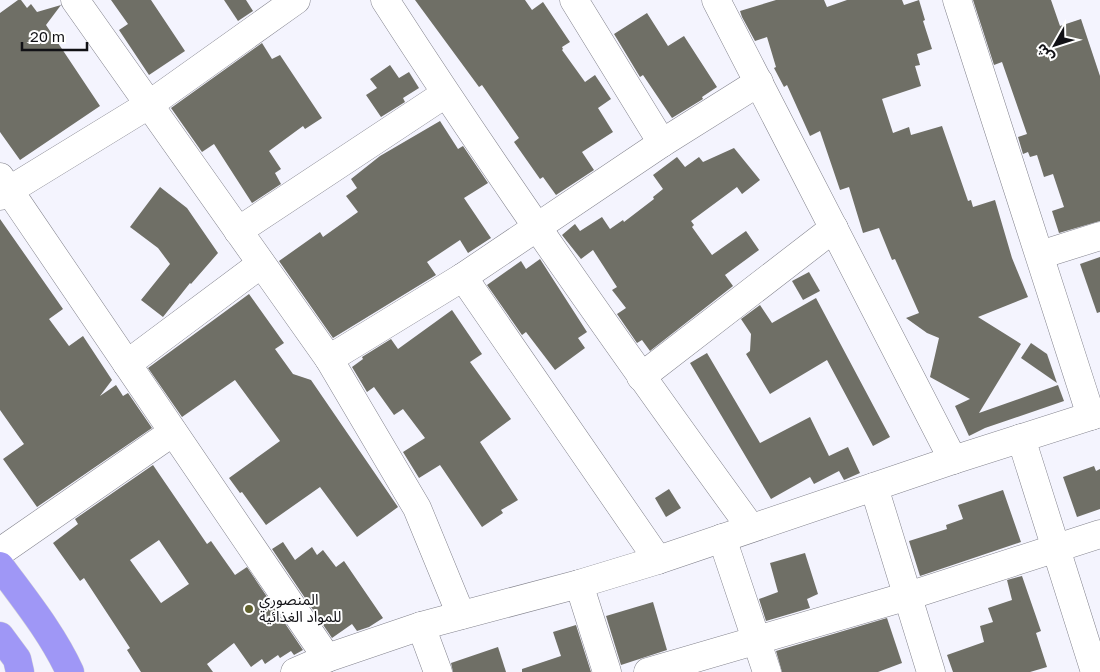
<svg xmlns="http://www.w3.org/2000/svg" width="1100" height="672" font-family="'Golos Text','Noto Sans Arabic',sans-serif">
	<rect width="100%" height="100%" fill="#f4f4fe"/>
	<g fill="#6f6f66" fill-rule="evenodd">
		<path d="M18 0H21L27 8 31 4 37 12 61 5 46 25 100 106 20 160 0 132V13Z"/>
		<path d="M111 0H151L185 51 149 75 119 30 128 24Z"/>
		<path d="M224 0H246L253 11 238 21Z"/>
		<path d="M415 0H525L532 10 543 2 570 42 562 47 563 49 562 50 585 82 595 75 611 99 598 108 613 132 582 152 594 170 556 195 543 177 540 179 514 142 519 138 482 85 479 87Z"/>
		<path d="M776 0H824L827 7 847 0H902L904 5 919 0 925 20 923 21 932 49 917 54 920 65 915 66 921 86 882 99 893 133 909 127 911 135 942 126 968 201 971 200 973 207 995 200 1012 258 1028 297 978 317 1021 344 979 413 1058 385 1064 401 985 428 969 436 955 406 970 399 930 377 939 338 927 333 906 318 919 313 895 259 892 260 879 228 863 233 849 187 840 190 820 131 810 136 787 85 784 87 774 68 776 67 767 37 755 41 742 17 740 11Z"/>
		<path d="M973 0H1051L1060 26 1081 19 1100 76V221L1059 233 1052 211 1064 207 1053 174 1044 177 1037 155 1030 157 1028 152 1023 154 1018 137 1027 134 1002 62 994 65Z"/>
		<path d="M647 13 668 46 684 36 717 87 702 97 703 99 672 118 643 75 640 77 614 34Z"/>
		<path d="M262 43 272 59 280 55 322 118 305 129 303 126 269 151 281 169 275 173 281 184 252 203 214 144 202 152 171 108Z"/>
		<path d="M390 65 399 78 409 72 419 88 403 98 405 102 381 117 366 95 377 88 370 79Z"/>
		<path d="M440 121 458 149 463 146 488 183 464 198 491 238 468 253 460 240 427 262 436 275 333 338 279 261 320 232 323 237 358 212 346 196 357 188 351 179 380 156Z"/>
		<path d="M734 148 760 180 742 194 737 187 691 221 694 225 692 227 712 255 746 231 759 250 725 275 733 286 650 351 642 340 637 343 617 314 626 308 612 290 617 287 593 250 581 259 562 235 575 224 580 231 602 217 610 229 623 220 624 222 654 199 653 197 663 189 653 175 677 157 685 167 699 157 703 162Z"/>
		<path d="M160 187 187 208 218 253 191 284 190 283 163 317 141 300 170 264 158 248 130 227Z"/>
		<path d="M0 219 63 309 49 319 69 346 83 336 112 380 100 396 116 385 123 396 128 393 152 428 37 507 3 459 24 444 0 410Z"/>
		<path d="M1100 257V312L1097 313 1080 264Z"/>
		<path d="M540 259 587 332 578 338 585 348 555 370 526 332 522 335 487 285 521 261 526 269Z"/>
		<path d="M809 272 820 291 803 300 792 281Z"/>
		<path d="M249 294 284 343 275 349 293 374 311 380 398 507 357 537 320 487 266 525 242 492 240 493 229 478 280 441 235 380 182 417 148 368Z"/>
		<path d="M816 298 890 437 873 446 827 360 770 394 746 354 750 351 751 334 741 319 760 305 772 323Z"/>
		<path d="M452 310 482 354 470 362 511 419 480 442 518 500 501 510 503 513 482 527 440 465 419 478 403 452 425 438 403 409 394 415 374 387 367 392 352 367 363 359 362 357 391 339 398 349Z"/>
		<path d="M1031 343 1047 354 1057 383 1021 358Z"/>
		<path d="M707 353 760 443 810 417 829 456 848 447 860 473 844 480 839 471 814 484 810 477 771 499 690 363Z"/>
		<path d="M153 465 207 544 211 541 235 575 247 567 303 650 294 655 291 651 280 658 278 655 265 664 262 659 251 667 234 643 207 664 213 672H141L127 650 130 648 84 578 80 581 53 543 78 524 75 519ZM159 540 189 584 161 603 130 560Z"/>
		<path d="M1094 466 1096 471 1100 469V509L1077 517 1063 477Z"/>
		<path d="M669 489 681 508 666 517 655 498Z"/>
		<path d="M1003 490 1021 542 920 576 909 541 947 529 946 525 963 519 958 505Z"/>
		<path d="M283 542 295 560 312 547 317 555 323 550 336 567 344 561 383 618 369 627 357 631 352 624 332 638 272 549Z"/>
		<path d="M805 553 818 594 807 599 810 608 766 621 759 599 778 592 770 563Z"/>
		<path d="M1022 576 1041 631 1036 633 1047 667 1030 672H953L947 655 984 642 980 626 993 622 988 608 1012 600 1007 580Z"/>
		<path d="M653 602 667 650 621 665 606 616Z"/>
		<path d="M887 618 902 663 878 672H782L776 651Z"/>
		<path d="M576 625 591 672H522V669L561 656 553 632Z"/>
		<path d="M498 647 506 672H453L451 663Z"/>
	</g>
	<g fill="none" stroke-linecap="round" stroke-linejoin="round">
		<defs>
			<g id="minor">
				<path d="M75 0 329 359 417 508 461 615"/>
				<path d="M385 0C501 180 625 355 751 528"/>
				<path d="M574 0 662 143"/>
				<path d="M716 0 953 460"/>
				<path d="M957 0 1091 416"/>
				<path d="M0 177 327 658"/>
				<path d="M0 196 150 104 296 0"/>
				<path d="M238 231 445 94"/>
				<path d="M1040 255 1100 236"/>
				<path d="M463 277 658 560"/>
				<path d="M329 359 463 277 662 143 759 82"/>
				<path d="M127 364 261 264"/>
				<path d="M641 377 834 228"/>
				<path d="M1021 438 1095 672"/>
				<path d="M874 487 931 672"/>
				<path d="M722 538 767 672"/>
				<path d="M0 552 173 432"/>
				<path d="M579 584 607 672"/>
				<path d="M421 626 438 672"/>
				<path d="M295 672 327 658 421 626 579 584 658 560 953 460 1100 413"/>
				<path d="M648 672 908 596 1100 534"/>
			</g>
			<g id="highway">
				<path d="M0 566C25 600 52 633 70 672"/>
				<path d="M0 636 17 659 20 672"/>
			</g>
		</defs>
		<use href="#minor" stroke="#83838d" stroke-width="29"/>
		<use href="#highway" stroke="#d4d4d5" stroke-width="29"/>
		<use href="#minor" stroke="#fff" stroke-width="28"/>
		<use href="#highway" stroke="#9f97f6" stroke-width="28"/>
	</g>
	<circle fill="#62622f" stroke="#fff" stroke-width="2" cx="249" cy="609" r="5"/>
	<g text-anchor="middle" stroke-width="4" stroke-linejoin="round" paint-order="stroke">
		<g font-size="15" fill="#111115" stroke="#fff" text-anchor="start">
			<text x="259" y="605">المنصوري<tspan x="259" dy="17">للمواد الغذائية</tspan></text>
		</g>
	</g>
	<g transform="translate(1055 45) rotate(231)" stroke="#ffffff" stroke-width="4" paint-order="stroke">
	<path d="M0-4L9 19L0 12L-9 19Z" fill="#111115"/>
	<text y="-8" font-size="14" font-weight="bold" text-anchor="middle" fill="#111115">ش</text>
	</g>
	<path d="M22 42v8h65v-8" fill="none" stroke="#111115" stroke-width="2.5"/>
	<text x="30" y="42" font-size="15" fill="#111115" stroke="#ffffff" stroke-width="4" paint-order="stroke">20 m</text>
</svg>
